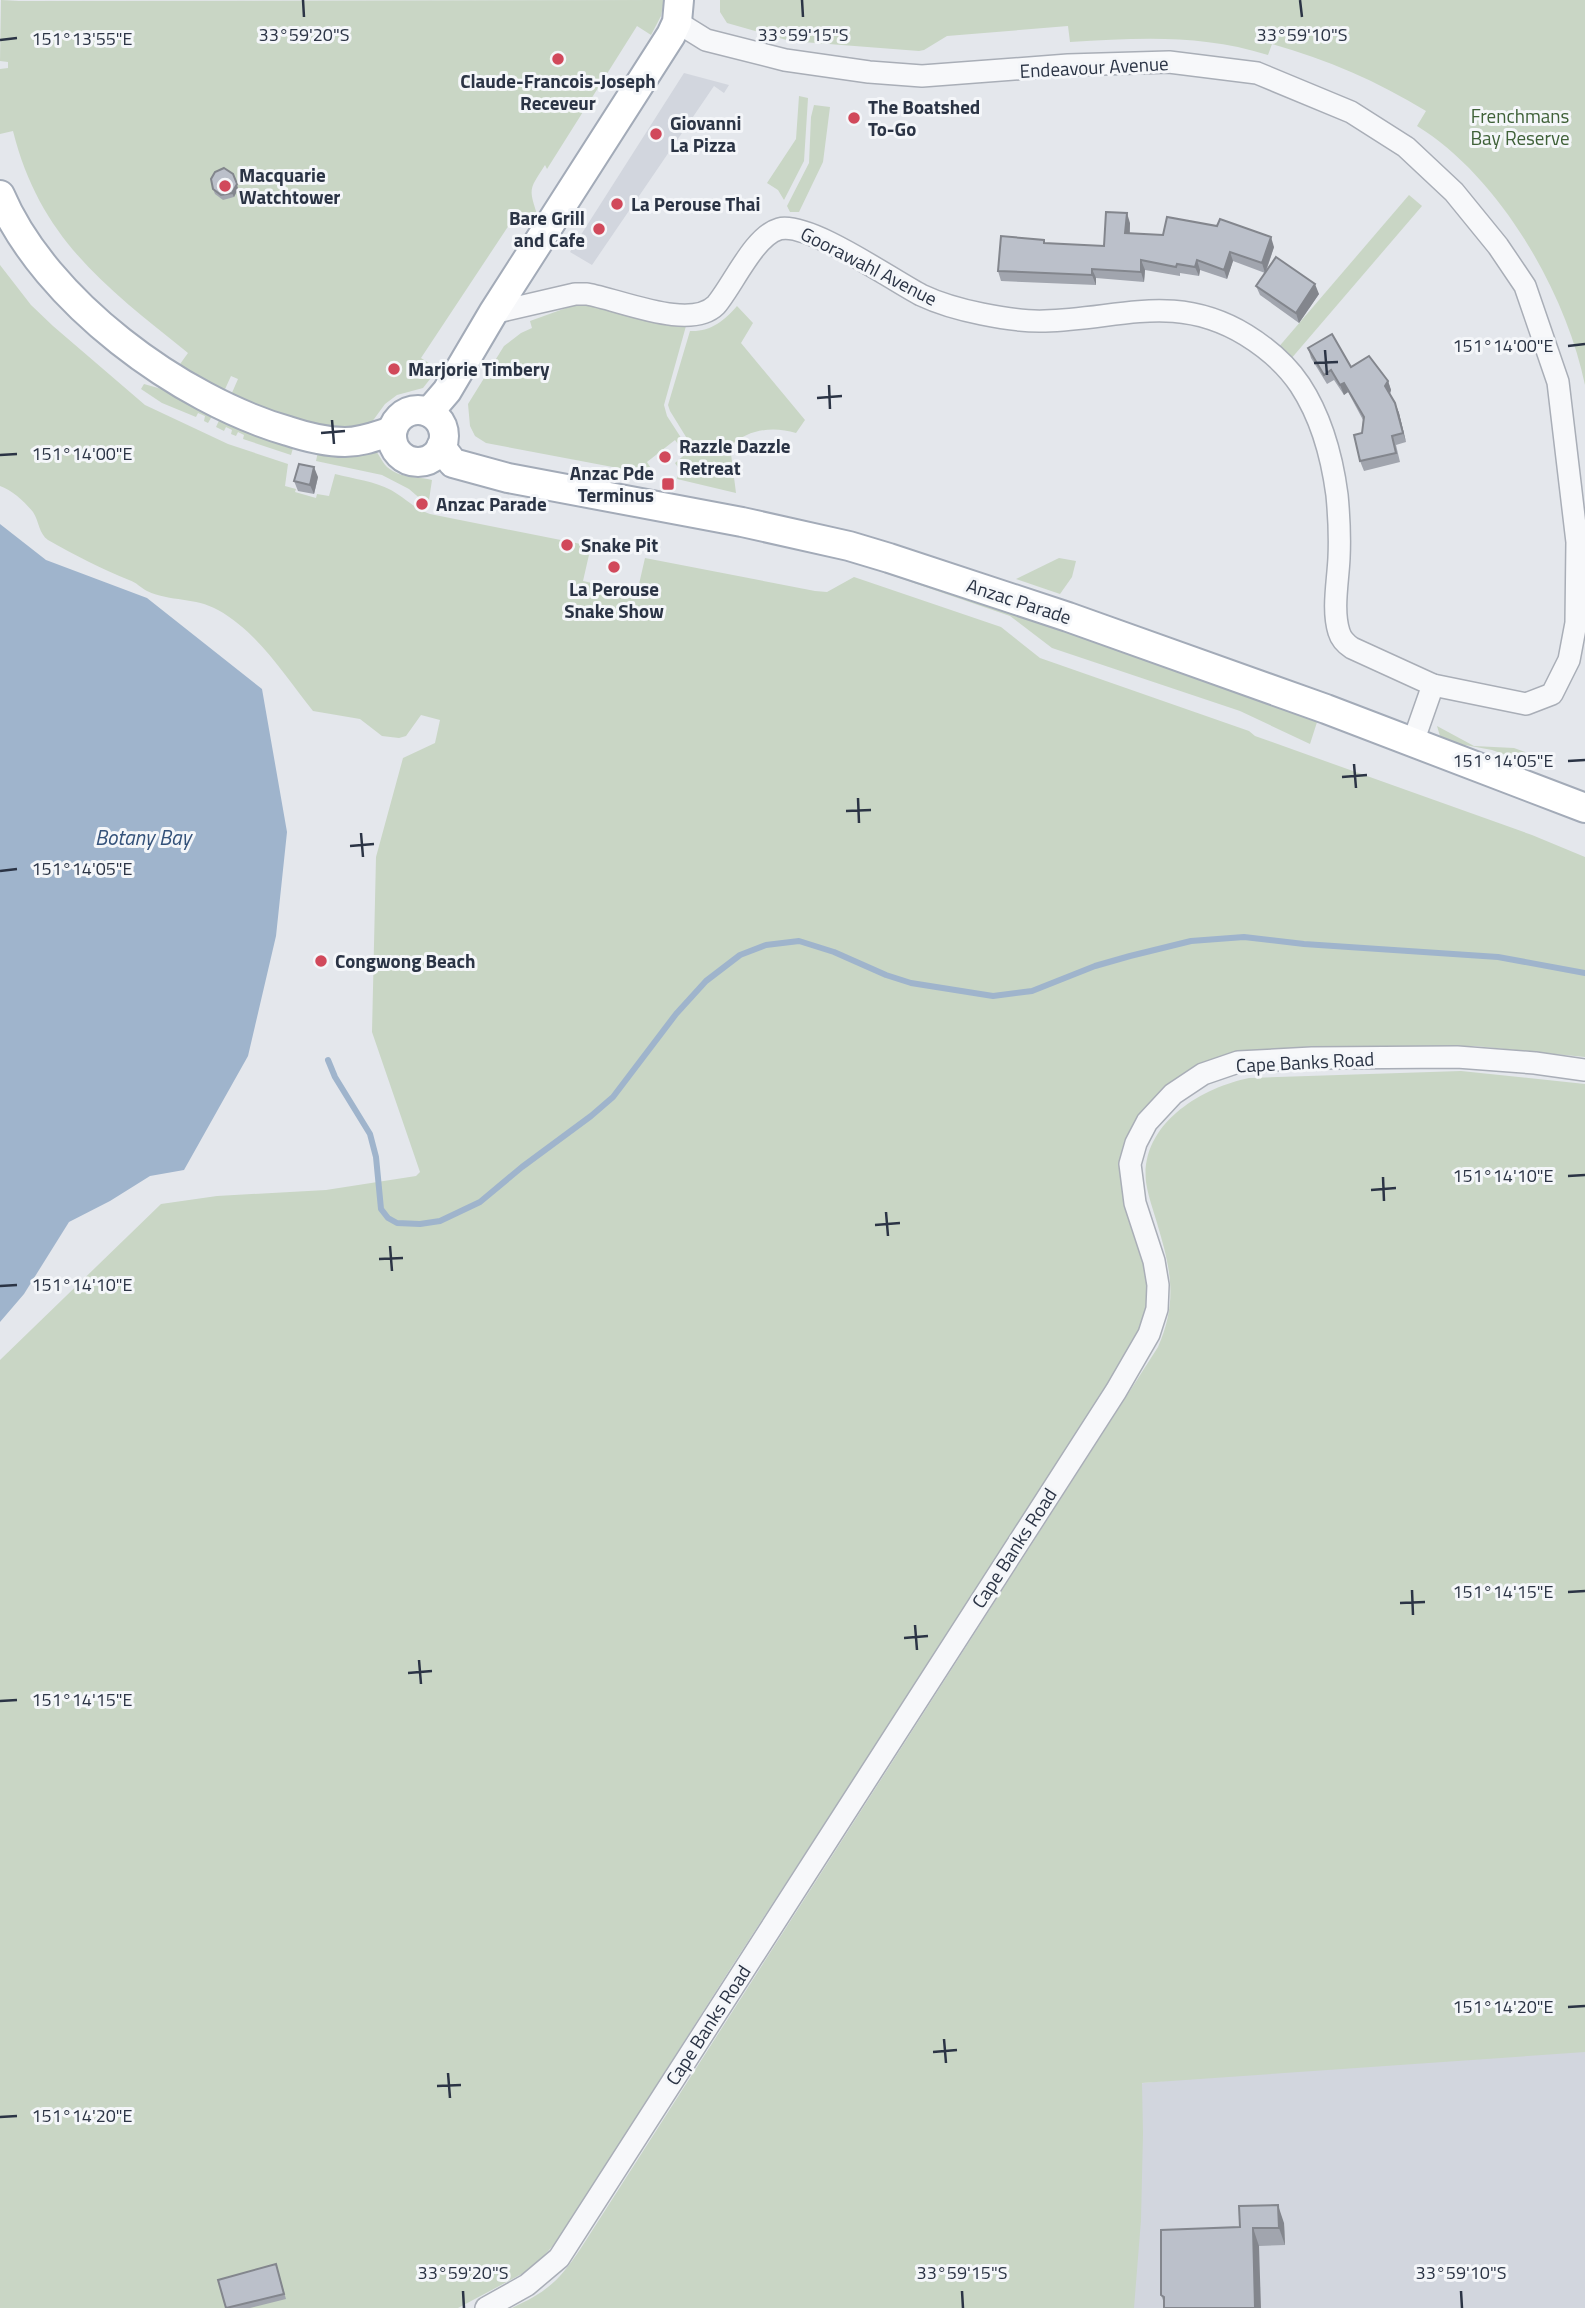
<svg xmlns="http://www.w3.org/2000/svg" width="1585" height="2308" font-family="'Titillium Web',sans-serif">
	<rect width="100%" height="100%" fill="#e4e7ec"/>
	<g fill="#d2d6de">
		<path d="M684 73 729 85 724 93 714 86 592 265 570 252Z"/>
		<path d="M1585 2051V2308H775L1005 2097 1301 2067Z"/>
	</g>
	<g fill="#c9d6c5">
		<path d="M1 0 19 1 664 0 661 16 651 35 637 26 547 169 545 165C530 189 528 187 537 214L530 225 515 216 421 358 438 369 423 388 397 395 385 404 369 426 346 435 228 402 238 379 231 376 221 398 175 371 188 353C106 287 40 239 13 131L0 134V69L8 68V62L0 61Z"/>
		<path d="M720 0H1585V385C1566 292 1499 176 1417 126L1426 111C1377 81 1328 60 1272 44L1268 55C1200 34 1140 38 1070 42L1068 26 947 36 924 50 919 51 790 41 727 23 720 12Z"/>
		<path d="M799 96 808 98 804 161 784 200 778 190 767 183 796 139Z"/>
		<path d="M814 105 830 107 823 162 799 212H790L787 206 809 163 811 117Z"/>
		<path d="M1409 195 1422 206 1290 360 1277 349Z"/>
		<path d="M0 265 31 305 53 326 145 405 228 444 288 464 285 486 296 489 295 492 316 498 317 494 329 496 335 474C354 479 374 481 391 490 405 498 415 509 430 514L591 546 583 581 637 593 645 558 815 591 827 592 854 577 1001 627 1040 658 1249 731 1255 736 1532 835 1585 857V1057L1475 1046 1243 1052 1214 1059 1183 1074 1157 1096 1137 1121 1148 1283 1147 1308 1139 1336 1069 1447 732 1966 558 2240 533 2268 458 2308H0V1360L161 1204 217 1196 326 1190 416 1176 420 1172 372 1032 376 857 403 758 435 743 440 720 421 715 406 736 399 738 382 736 360 719 313 711C284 675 259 633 218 610 195 597 171 602 147 591 141 588 136 582 129 580 102 569 74 555 48 540 39 534 39 521 33 512 25 502 12 490 0 486Z"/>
		<path d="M580 303 686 326 664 405 667 416 687 447 683 451 675 440 647 462 655 475 486 443 475 436 470 426 468 404 504 346 521 333 532 328 530 321Z"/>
		<path d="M737 306 753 323 741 343 805 420 796 433C773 426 749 429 730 446L736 493 677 479 679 469 675 463 689 451 691 445 670 411 668 405 690 331C710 332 724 321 737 306Z"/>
		<path d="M144 384 193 398 215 411 208 423 204 421 205 416 198 413 196 417 162 403 141 389Z"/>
		<path d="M222 414 295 441 291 455 243 439 244 435 238 432 236 436 231 434 232 430 226 427 224 431 216 427Z"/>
		<path d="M319 447 373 448C379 453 381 461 387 467 401 479 416 476 432 480L429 500 423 501 409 489 382 475 316 461Z"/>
		<path d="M1059 558 1076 561 1072 577 1060 594 1016 579Z"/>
		<path d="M880 567 992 603 1318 719 1310 744 1240 711 1052 648 1010 616 879 571Z"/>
		<path d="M1437 726 1474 746 1514 748 1525 752 1522 761 1492 750 1449 742 1440 736Z"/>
		<path d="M1461 1071 1585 1084V2052L1142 2083 1143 2134 1141 2220 1134 2308H512C548 2291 559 2281 581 2248L1158 1347C1178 1301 1171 1270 1157 1223 1153 1209 1148 1196 1146 1182 1140 1124 1201 1088 1249 1078Z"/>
	</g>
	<path fill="#9fb4cc" d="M0 524 46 560 147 598 262 689 287 832 276 936 248 1056 184 1170 150 1176 110 1201 69 1222 24 1294 0 1322Z"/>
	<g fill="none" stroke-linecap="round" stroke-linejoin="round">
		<path stroke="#9fb4cc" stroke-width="6" d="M328 1060 335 1077 370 1134 376 1157 381 1209 388 1218 397 1223 420 1224 440 1221 480 1202 522 1167 591 1116 613 1097 676 1014 706 981 740 955 766 945 799 941 834 952 886 975 911 983 993 996 1032 991 1095 966 1130 956 1191 941 1244 937 1304 944 1498 957 1585 973"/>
		<defs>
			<g id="minor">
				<path d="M493 313 575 294H587C621 300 690 331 716 305 733 285 754 236 779 229 808 221 892 280 921 295 940 304 962 310 982 314 1002 318 1024 322 1045 321 1120 319 1175 292 1246 335 1267 348 1286 364 1300 385 1321 417 1332 457 1337 495 1339 516 1340 537 1339 558 1338 581 1332 610 1339 632 1341 639 1346 644 1352 648L1433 685 1526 704 1552 694 1569 660 1576 623 1577 542 1558 382 1525 286 1498 246 1454 192 1406 147 1351 112 1257 73 1169 62 1068 65 922 76 869 72 785 60 706 40 677 22"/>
				<path d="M1413 742 1433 685"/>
				<path d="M486 2308 527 2285 559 2258 1116 1391 1149 1334 1157 1309 1158 1285 1154 1261 1135 1203 1130 1164 1136 1143 1147 1122 1173 1094 1203 1074 1238 1062 1312 1058 1457 1057 1535 1063 1585 1070"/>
			</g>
			<g id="major">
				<path d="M0 195C45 301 180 400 288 431 306 437 326 442 345 442 362 442 376 436 392 431"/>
				<circle cx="418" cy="436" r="26"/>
				<path d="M429 412 447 391 493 313 671 35 677 22 679 0"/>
				<path d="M441 447 453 463 508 478 742 522 849 546 889 558 1068 617 1326 709 1585 808"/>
			</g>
		</defs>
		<use href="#minor" stroke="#a9aeb7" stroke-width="24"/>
		<use href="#major" stroke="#a3abb8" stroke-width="32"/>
		<use href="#minor" stroke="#f7f8fa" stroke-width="21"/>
		<use href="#major" stroke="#fff" stroke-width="28"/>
	</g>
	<g fill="#a1a5ae">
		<path d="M233 174 238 189 234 197 223 200 215 194 213 189Z"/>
		<path d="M1130 223V233L1274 247 1266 272 1319 294 1299 323 1260 295 1256 286 1265 273 1233 261 1227 279 1200 270 1199 276 1180 273V276L1145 270 1144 282 1096 278V285L1001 281 998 271 1045 243 1104 246Z"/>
		<path d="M1308 348 1351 367 1388 381 1391 390 1390 394 1395 403 1399 413 1406 442 1396 445 1400 462 1364 471 1360 461 1363 420 1348 392 1344 395 1334 380 1327 384 1311 358Z"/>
		<path d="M318 477 314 494 298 491 294 481Z"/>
		<path d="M1284 2223 1285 2245 1259 2246 1164 2303 1161 2295 1240 2227Z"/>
		<path d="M276 2264 286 2299 250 2308H226Z"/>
	</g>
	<g fill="#83868d">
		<path d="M237 184 238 189 234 197 232 193Z"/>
		<path d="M1127 213 1130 223 1129 242 1125 233Z"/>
		<path d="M1271 237 1274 247 1265 273 1262 263Z"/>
		<path d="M1230 252 1233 261 1227 279 1224 270Z"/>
		<path d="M1141 260 1145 270 1144 282 1141 272Z"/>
		<path d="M1197 260 1200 270 1199 276 1195 267Z"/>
		<path d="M1092 269 1096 278V285L1092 275Z"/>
		<path d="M1315 284 1319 294 1299 323 1296 313Z"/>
		<path d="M1388 381 1391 390 1389 396 1385 386Z"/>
		<path d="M1344 383 1348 392 1344 395 1340 385Z"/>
		<path d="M1395 403 1399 413 1406 442 1403 433Z"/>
		<path d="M314 467 318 477 314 494 310 485Z"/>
		<path d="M1278 2205 1284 2223 1285 2245 1279 2228Z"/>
		<path d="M1253 2228 1259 2246 1261 2308H1255Z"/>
	</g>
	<g fill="#bbc0ca" stroke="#83868d" stroke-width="2">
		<path d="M224 168 233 174 237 184 232 193 221 195 213 189 211 179 215 172Z"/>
		<path d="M1106 212 1127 213 1125 233 1163 235 1167 217 1217 226 1220 219 1271 237 1262 263 1230 252 1224 270 1197 260 1195 267 1177 264 1176 267 1141 260V272L1092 269V275L998 271 1001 236 1044 240V243L1104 246Z"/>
		<path d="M1276 257 1315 284 1296 313 1256 286Z"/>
		<path d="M1332 334 1351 367 1369 356 1388 381 1385 386 1395 403 1403 433 1392 436 1396 453 1360 461 1354 435 1362 433 1364 417 1344 383 1340 385 1331 370 1324 375 1308 348Z"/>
		<path d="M299 464 314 467 310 485 294 481Z"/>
		<path d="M1278 2205 1279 2228H1253L1255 2308H1164V2297L1161 2295V2230L1240 2227 1239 2206Z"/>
		<path d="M276 2264 284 2294 226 2308 218 2280Z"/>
	</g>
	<path fill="none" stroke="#2b3445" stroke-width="2.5" d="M303 0 304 17M802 0 803 17M1300 0 1302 17M0 40 17 38M1568 346 1585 344M1325 350 1327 375M1314 363 1338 362M829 385 830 409M817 398 842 396M332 420 334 444M321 433 345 431M0 455 17 454M1568 761 1585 760M1354 764 1356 788M1342 777 1367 775M858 798 859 823M846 811 871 810M361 833 363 857M350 846 374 844M0 871 17 869M1568 1176 1585 1175M1383 1177 1384 1201M1371 1190 1396 1188M886 1212 888 1236M875 1225 900 1223M390 1246 392 1271M379 1259 403 1258M0 1286 17 1285M1412 1590 1413 1615M1568 1592 1585 1591M1400 1603 1425 1602M915 1625 917 1650M904 1638 928 1636M419 1660 421 1684M408 1673 432 1671M0 1701 17 1700M1568 2007 1585 2006M944 2039 946 2063M933 2052 957 2050M448 2073 450 2098M437 2086 461 2085M0 2117 17 2116M463 2291 464 2308M962 2291 963 2308M1461 2291 1462 2308"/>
	<g fill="#d1495b" stroke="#f4f6f9" stroke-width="2.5">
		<circle cx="558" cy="59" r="7"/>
		<circle cx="854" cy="118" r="7"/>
		<circle cx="656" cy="134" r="7"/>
		<circle cx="225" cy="186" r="7"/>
		<circle cx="617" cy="204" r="7"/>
		<circle cx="599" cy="229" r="7"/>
		<circle cx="394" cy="369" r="7"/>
		<circle cx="665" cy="457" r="7"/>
		<rect x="661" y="477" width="14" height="14" rx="3.5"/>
		<circle cx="422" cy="504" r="7"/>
		<circle cx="567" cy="545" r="7"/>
		<circle cx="614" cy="567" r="7"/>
		<circle cx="321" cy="961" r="7"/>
	</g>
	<g text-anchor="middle" stroke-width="6" stroke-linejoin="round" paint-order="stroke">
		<g font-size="19" fill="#2b3445" stroke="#f4f6f9">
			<text transform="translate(1094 67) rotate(-3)" y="7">Endeavour Avenue</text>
			<text transform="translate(869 266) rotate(27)" y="7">Goorawahl Avenue</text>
			<text transform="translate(1019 601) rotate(18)" y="7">Anzac Parade</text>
			<text transform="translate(1305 1062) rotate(-3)" y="7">Cape Banks Road</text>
			<text transform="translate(1014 1548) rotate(-57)" y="7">Cape Banks Road</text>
			<text transform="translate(708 2025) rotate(-57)" y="7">Cape Banks Road</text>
		</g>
		<g font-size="19" font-weight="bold" fill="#2b3445" stroke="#f4f6f9" text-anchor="start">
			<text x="558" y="88" text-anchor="middle">Claude-Francois-Joseph<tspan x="558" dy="22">Receveur</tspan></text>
			<text x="868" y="114">The Boatshed<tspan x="868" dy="22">To-Go</tspan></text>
			<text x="670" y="130">Giovanni<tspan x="670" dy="22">La Pizza</tspan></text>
			<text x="239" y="182">Macquarie<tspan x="239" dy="22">Watchtower</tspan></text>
			<text x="631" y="211">La Perouse Thai</text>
			<text x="585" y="225" text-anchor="end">Bare Grill<tspan x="585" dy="22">and Cafe</tspan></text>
			<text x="408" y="376">Marjorie Timbery</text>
			<text x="679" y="453">Razzle Dazzle<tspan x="679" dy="22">Retreat</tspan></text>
			<text x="654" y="480" text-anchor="end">Anzac Pde<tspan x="654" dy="22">Terminus</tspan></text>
			<text x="436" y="511">Anzac Parade</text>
			<text x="581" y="552">Snake Pit</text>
			<text x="614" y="596" text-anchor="middle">La Perouse<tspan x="614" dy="22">Snake Show</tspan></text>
			<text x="335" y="968">Congwong Beach</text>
		</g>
		<g font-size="19" fill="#3f6138" stroke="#f4f6f9">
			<text x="1520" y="123">Frenchmans<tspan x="1520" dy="22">Bay Reserve</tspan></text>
		</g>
		<g font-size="21" font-style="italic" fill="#34527a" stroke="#f4f6f9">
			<text x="143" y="845">Botany Bay</text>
		</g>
	</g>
	<g font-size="18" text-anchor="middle" fill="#2b3445" stroke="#f4f6f9" stroke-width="6" stroke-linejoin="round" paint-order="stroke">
		<text x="304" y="41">33°59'20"S</text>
		<text x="803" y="41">33°59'15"S</text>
		<text x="1302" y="41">33°59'10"S</text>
		<text x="82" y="45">151°13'55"E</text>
		<text x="1503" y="352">151°14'00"E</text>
		<text x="82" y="460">151°14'00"E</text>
		<text x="1503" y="767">151°14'05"E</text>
		<text x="82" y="875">151°14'05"E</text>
		<text x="1503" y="1182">151°14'10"E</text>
		<text x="82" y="1291">151°14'10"E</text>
		<text x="1503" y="1598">151°14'15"E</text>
		<text x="82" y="1706">151°14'15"E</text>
		<text x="1503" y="2013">151°14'20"E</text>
		<text x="82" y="2122">151°14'20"E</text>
		<text x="463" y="2279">33°59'20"S</text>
		<text x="962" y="2279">33°59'15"S</text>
		<text x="1461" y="2279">33°59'10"S</text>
	</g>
</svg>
